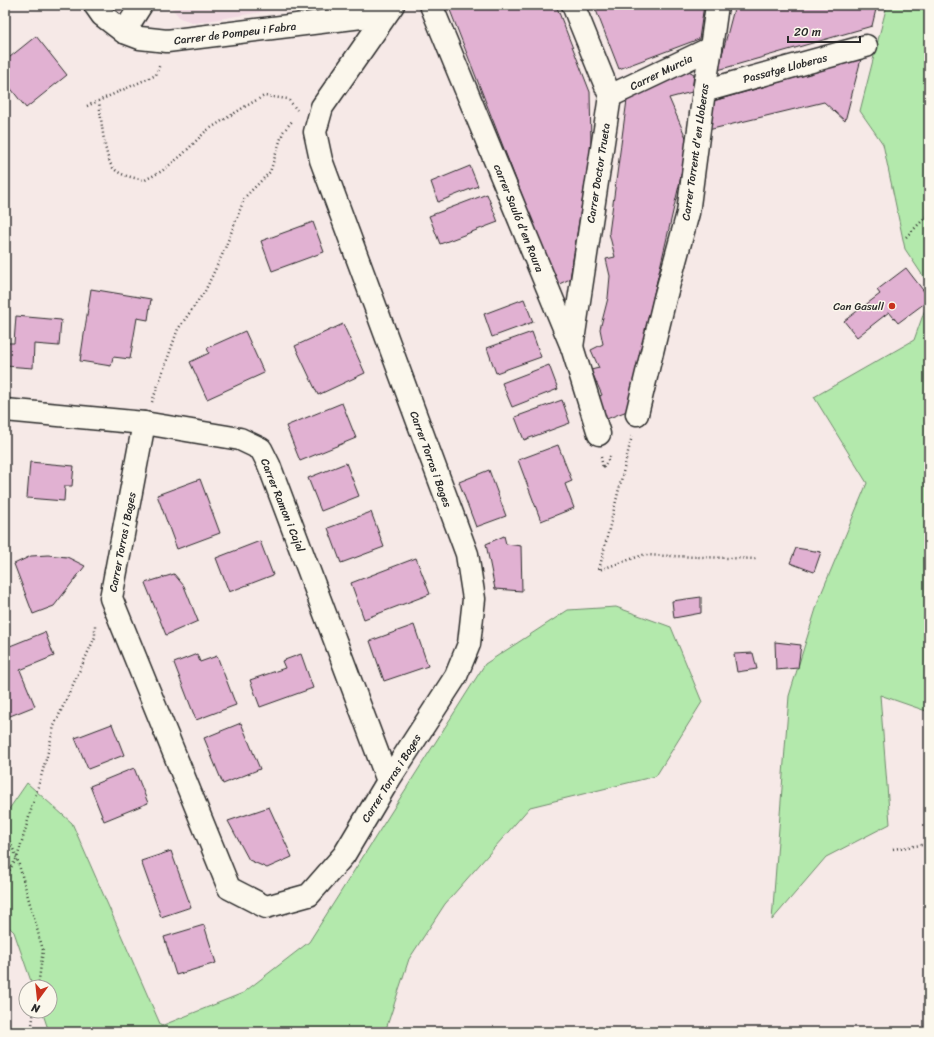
<svg xmlns="http://www.w3.org/2000/svg" width="934" height="1037" font-family="Sriracha,sans-serif">
	<rect width="100%" height="100%" fill="#f6e9e7"/>
	<filter id="ink" filterUnits="userSpaceOnUse"><feTurbulence type="fractalNoise" baseFrequency=".025" numOctaves="2"/><feDisplacementMap in="SourceGraphic" scale="8" xChannelSelector="R" yChannelSelector="G"/><feConvolveMatrix kernelMatrix="1 2 1 2 8 2 1 2 1" color-interpolation-filters="sRGB"/></filter>
	<g filter="url(#ink)">
		<path fill="#f0d8e1" d="M171 5H304L195 23 180 18 171 7Z"/>
		<g fill="#b3e9ac" stroke="#6f8a6c">
			<path d="M887 5H929V285L905 249 883 144 860 111Z"/>
			<path d="M929 298V712L880 695 890 824 826 857 772 920 789 696 819 599 867 483 814 397 914 340Z"/>
			<path d="M616 607 671 627 702 702 656 776 530 807 445 904 409 959 385 1032H49L42 1011H50V987H33L14 932 5 923V815L27 783 72 823 161 1026 243 993 309 942 485 664 568 610Z"/>
		</g>
		<g fill="#e1b1d2" stroke="#2b2b2b">
			<path d="M448 5H556L590 92 591 145 570 279 557 285Z"/>
			<path d="M594 5H704L699 39 619 69Z"/>
			<path d="M735 5H877L872 26 718 70Z"/>
			<path d="M36 36 67 75 26 108 5 81V61Z"/>
			<path d="M861 59 845 121 824 102 708 130 713 101Z"/>
			<path d="M685 69 694 74 692 92 669 98 687 140 680 181 627 411 604 420 593 399 602 395 591 370 599 368 591 350 603 344 600 329 608 298 610 276 606 259 615 257 609 233 627 100Z"/>
			<path d="M470 166 478 186 438 202 431 182Z"/>
			<path d="M487 194 498 222 440 244 429 216Z"/>
			<path d="M313 222 324 252 272 271 261 241Z"/>
			<path d="M906 268 929 298V300L898 323 889 312 857 337 844 321 880 294 877 290Z"/>
			<path d="M91 289 151 299 148 320 137 318 130 359 113 357 111 366 80 361Z"/>
			<path d="M524 299 533 322 492 337 484 314Z"/>
			<path d="M16 316 61 320 59 346 34 344 33 368 5 366V343H14Z"/>
			<path d="M343 324 365 373 318 395 295 346Z"/>
			<path d="M245 331 264 373 207 399 190 362 209 353 207 348Z"/>
			<path d="M532 332 541 357 496 373 487 348Z"/>
			<path d="M549 365 558 389 512 407 502 383Z"/>
			<path d="M562 400 570 423 524 440 515 417Z"/>
			<path d="M342 403 356 438 300 461 286 426Z"/>
			<path d="M558 445 572 481 565 484 574 508 541 521 518 460Z"/>
			<path d="M30 462 74 466 72 486H65L64 501 27 498Z"/>
			<path d="M346 463 359 496 321 511 308 478Z"/>
			<path d="M489 470 506 516 476 527 459 482Z"/>
			<path d="M200 479 220 533 177 549 157 495Z"/>
			<path d="M371 512 384 547 341 563 328 528Z"/>
			<path d="M504 536 506 544 521 546 522 591 495 589 486 544Z"/>
			<path d="M260 541 273 575 229 592 216 558Z"/>
			<path d="M796 548 821 552 814 572 790 563Z"/>
			<path d="M48 555 67 557 85 566 54 606 33 614 14 564 31 556Z"/>
			<path d="M416 558 430 594 364 619 351 583Z"/>
			<path d="M174 574 184 586 198 621 166 635 145 583Z"/>
			<path d="M701 597V613L674 618 672 601Z"/>
			<path d="M414 625 428 666 384 681 370 641Z"/>
			<path d="M45 632 54 656 20 670 35 706 5 718V648Z"/>
			<path d="M775 642 801 645 798 668 776 670Z"/>
			<path d="M753 653 757 669 737 672 734 654Z"/>
			<path d="M197 654 200 662 217 656 236 705 196 720 174 663Z"/>
			<path d="M301 654 313 688 260 707 250 680 285 668 282 661Z"/>
			<path d="M241 723 260 769 223 784 204 738Z"/>
			<path d="M112 724 124 755 88 769 75 738Z"/>
			<path d="M134 768 148 803 104 821 90 786Z"/>
			<path d="M269 807 292 857 267 868 249 860 228 821Z"/>
			<path d="M171 851 191 907 161 917 141 861Z"/>
			<path d="M204 925 216 963 176 975 164 937Z"/>
		</g>
		<g fill="none" stroke-linecap="round" stroke-linejoin="round">
			<defs>
				<g id="minor">
					<path d="M95 5 102 15 124 32 140 38 167 41 386 14"/>
					<path d="M431 5 572 347 599 434"/>
					<path d="M124 32 141 5"/>
					<path d="M704 91 866 46"/>
					<path d="M610 96 711 48"/>
					<path d="M572 347 610 96 573 5"/>
					<path d="M5 410 144 423 240 439 261 449 269 465 388 781"/>
					<path d="M637 414 665 298 688 213 704 91 711 48 717 5"/>
					<path d="M144 423 111 598 229 888 266 907 309 895 344 855 388 781 456 676 469 644 474 599 467 554 321 160 315 132 322 107 393 5"/>
				</g>
			</defs>
			<use href="#minor" stroke="#2b2b2b" stroke-width="25"/>
			<g stroke="#2b2b2b" stroke-width="2.5" stroke-dasharray="1 3" stroke-linecap="butt">
				<path d="M99 101C101 116 104 157 113 168 121 176 134 178 145 180L162 171 181 156 206 131 246 106 264 96 288 99 297 110"/>
				<path d="M87 106 156 75 160 64"/>
				<path d="M906 237 929 214"/>
				<path d="M152 402 178 329 205 291 224 251 245 197 270 172 283 132 293 120"/>
				<path d="M632 436 599 570 643 555 758 559"/>
				<path d="M601 457 603 468 611 455"/>
				<path d="M5 831 17 858 43 950 38 987"/>
				<path d="M893 849 929 844"/>
				<path d="M5 877 17 858 47 756 54 726 95 637V624"/>
				<path d="M31 1032 34 1011"/>
			</g>
			<use href="#minor" stroke="#fbf7ec" stroke-width="22"/>
		</g>
	</g>
	<circle fill="#c8321e" stroke="#fbf7ec" stroke-width="1.5" cx="892" cy="306" r="4"/>
	<g text-anchor="middle" stroke-width="3" stroke-linejoin="round" paint-order="stroke">
		<g font-size="11" fill="#2b2b2b" stroke="#fbf7ec">
			<text transform="translate(235 33) rotate(-7)" y="4">Carrer de Pompeu i Fabra</text>
			<text transform="translate(785 68) rotate(-15)" y="4">Passatge Lloberas</text>
			<text transform="translate(661 72) rotate(-26)" y="4">Carrer Murcia</text>
			<text transform="translate(695 152) rotate(-82)" y="4">Carrer Torrent d'en Lloberas</text>
			<text transform="translate(598 173) rotate(-81)" y="4">Carrer Doctor Trueta</text>
			<text transform="translate(519 218) rotate(68)" y="4">carrer Sauló d'en Roura</text>
			<text transform="translate(431 459) rotate(70)" y="4">Carrer Torras i Bages</text>
			<text transform="translate(283 505) rotate(68)" y="4">Carrer Ramon i Cajal</text>
			<text transform="translate(122 542) rotate(-79)" y="4">Carrer Torras i Bages</text>
			<text transform="translate(391 778) rotate(-58)" y="4">Carrer Torras i Bages</text>
		</g>
		<g font-size="11" fill="#2b2b2b" stroke="#fbf7ec" text-anchor="end">
			<text x="884" y="310">Can Gasull</text>
		</g>
	</g>
	<rect width="934" height="1037" fill="none" stroke="#fbf7ec" stroke-width="20"/>
	<rect x="10" y="10" width="914" height="1017" fill="none" stroke="#2b2b2b" stroke-width="1.5" filter="url(#ink)"/>
	<g transform="translate(38 999) rotate(195)"><circle r="19" fill="#fbf7ec" stroke="#a8a59f"/>
	<path d="M0-3L7 15L0 10L-7 15Z" fill="#c8321e"/>
	<text y="-6" font-size="11" font-weight="bold" text-anchor="middle" fill="#2b2b2b">N</text>
	</g>
	<path d="M788 36v6h72v-6" fill="none" stroke="#2b2b2b" stroke-width="2"/>
	<text x="794" y="36" font-size="12" fill="#2b2b2b" stroke="#fbf7ec" stroke-width="3" paint-order="stroke">20 m</text>
</svg>
